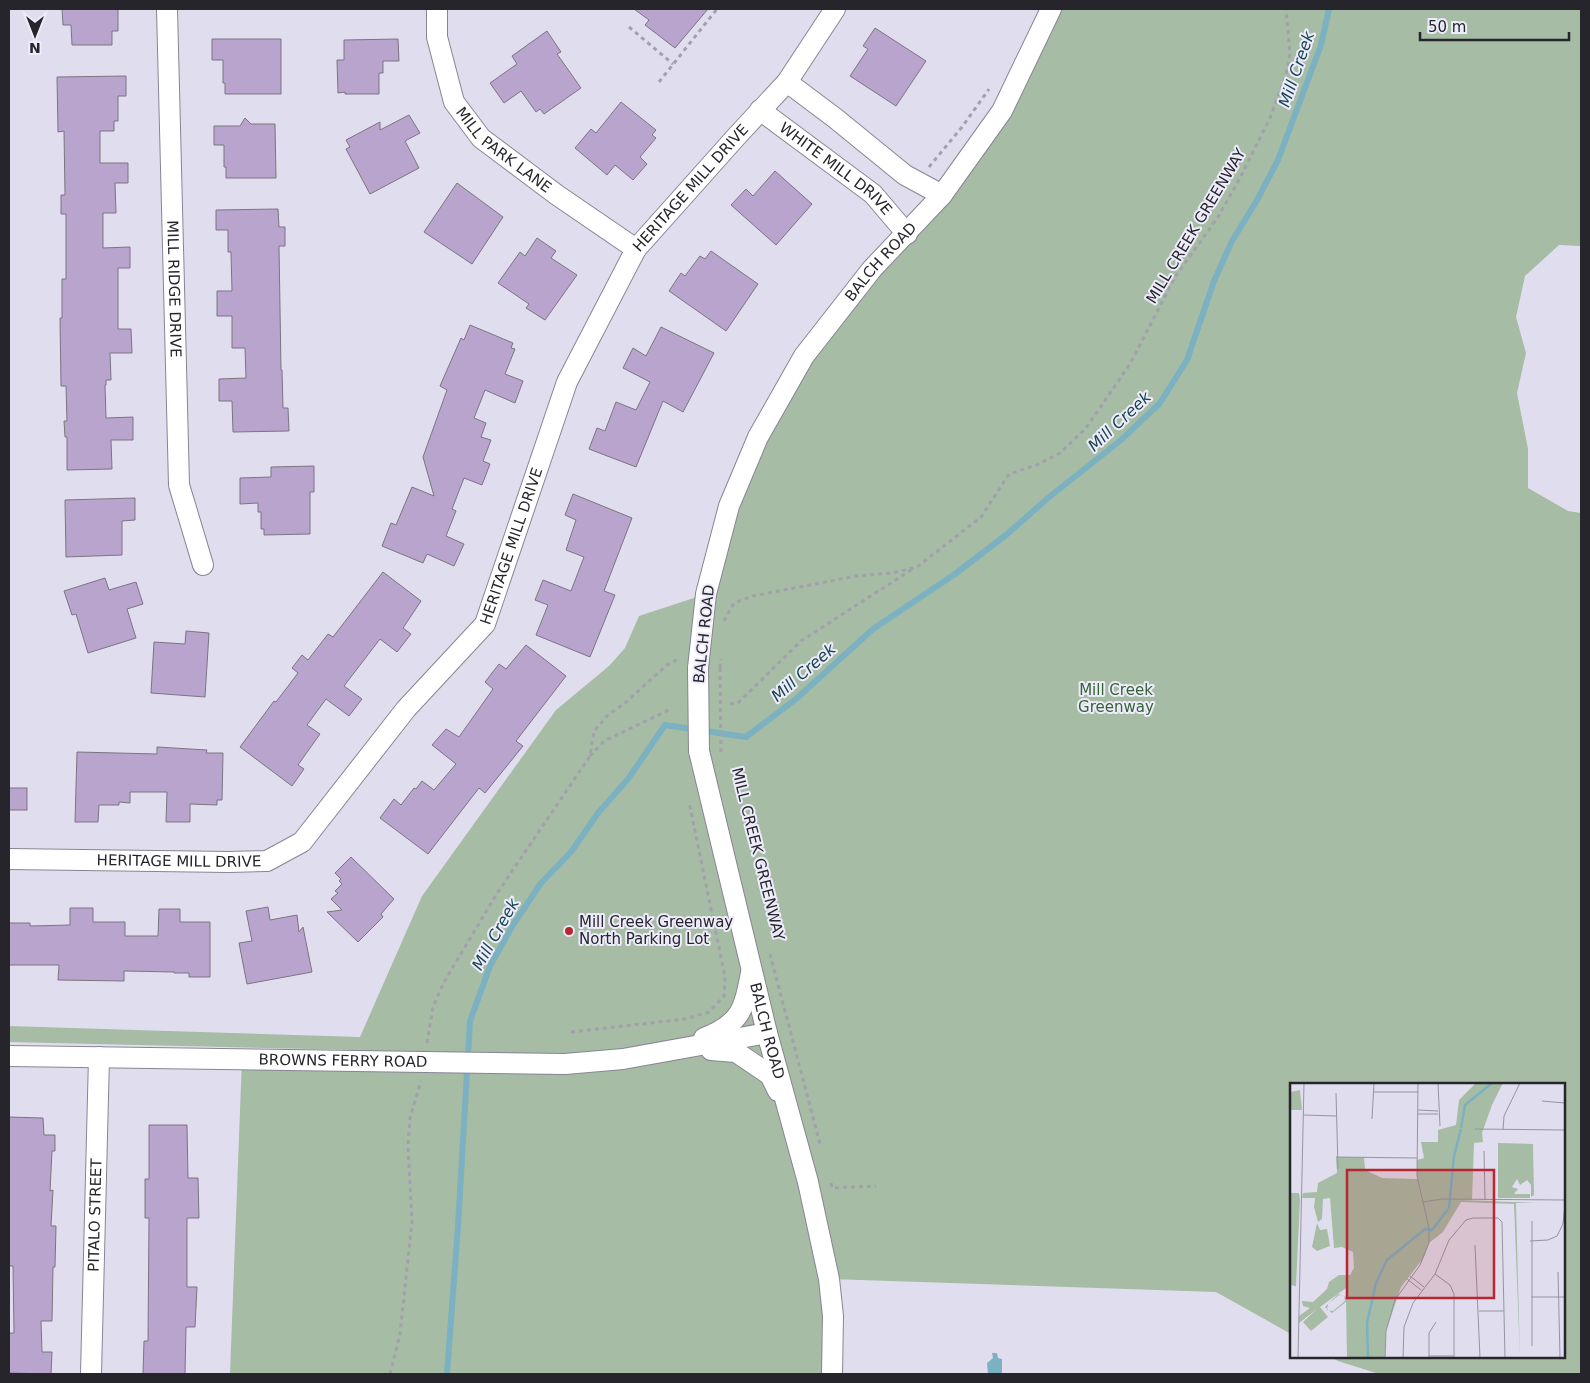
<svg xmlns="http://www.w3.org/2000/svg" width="1590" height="1383" font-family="'DejaVu Sans',sans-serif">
	<rect width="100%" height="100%" fill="#e0deee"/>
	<path fill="#a6bca5" d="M1051 9H1581V246L1559 245 1525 276 1516 317 1526 353 1517 393 1528 449V488L1568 511 1581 513V1374H1379L1338 1361 1331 1357H1564V1084H1291V1334L1216 1292 830 1279 832 1374H230L242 1058 355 1060 357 1050 9 1042V1026L360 1037 422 896 556 710 609 666 625 648 639 616 706 594 729 506 804 356 942 195Z"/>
	<path fill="#7cb1c1" d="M992 1353H997L998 1358 1002 1359V1374H988L987 1363 993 1358Z"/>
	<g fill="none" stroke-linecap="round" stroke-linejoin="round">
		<path stroke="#7cb1c1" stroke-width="6" d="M447 1374 458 1226 470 1021 490 966 513 925 541 883 571 852 598 813 628 779 665 725 746 737 796 699 873 629 955 574 1006 535 1048 498 1121 440 1160 403 1187 360 1214 281 1232 241 1256 202 1278 160 1321 45 1329 9"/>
	</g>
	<g fill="#b8a4cc" stroke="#7b7582">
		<path d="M62 9H118V31H112V45H72L71 25H63Z"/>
		<path d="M634 9H708L675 48 645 25 649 20Z"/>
		<path d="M875 28 926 61 896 106 850 76 868 49 863 46Z"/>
		<path d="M547 31 561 52 557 54 581 88 544 114 540 109 536 112 521 91 504 103 490 83 517 64 512 56Z"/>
		<path d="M212 39H281V94H225V83H223V60H212Z"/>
		<path d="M398 39 399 61H383V73H379V94H345V92L338 93 337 60H344V40Z"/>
		<path d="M126 76V96H118V121H114V131H100V163H128V183H115L116 213H103V248L130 247V268H118V329H131L132 353H110L111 380H106V385H105L106 418 133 417V440H111L112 469 67 470V437H65L64 421H67L66 386H61L60 318H62V279H66V214H61V195H65L64 131 58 132 57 77Z"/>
		<path d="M621 102 656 130 652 135 656 138 640 157 647 164 633 180 615 165 607 175 575 148 591 129 596 133Z"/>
		<path d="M409 115 420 133 405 141 419 168 370 194 346 149 350 147 346 140 380 122V130Z"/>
		<path d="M245 118 251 124H275L276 178H226V167H224V145H214V126H240Z"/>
		<path d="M775 171 812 204 776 245 731 205 746 189 753 196Z"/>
		<path d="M457 183 503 217 472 264 424 232Z"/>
		<path d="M278 209 279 227H285V246H279L281 370H282L283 408H288L289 431 233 432 232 401H219V379L246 378 245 348H232V316H217V291H232L231 252H228V230H216V210Z"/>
		<path d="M537 238 556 251 551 258 577 275 545 320 526 308 529 304 498 283 520 252 525 256Z"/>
		<path d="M711 251 758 284 726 331 669 291 681 273 685 276 700 256 705 259Z"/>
		<path d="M470 325 513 343 511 348 515 349 505 374 523 381 515 403 485 390 474 418 486 423 481 437 491 440 483 461 490 464 482 485 464 478 452 509 456 511 446 536 464 544 454 566 427 554 423 563 382 546 391 523 396 525 412 487 434 496 423 457 447 390 440 386 461 338 464 340Z"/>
		<path d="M661 327 714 353 683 412 663 401 636 467 589 449 597 428 605 431 616 402 636 410 650 382 623 368 633 348 646 356Z"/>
		<path d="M314 466V492H310V534L264 535V529H261V512H258V503L240 504V478L271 477V467Z"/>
		<path d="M573 494 632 518 604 591 615 595 590 657 536 635 548 605 535 600 543 580 571 591 584 557 566 550 576 520 565 515Z"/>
		<path d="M135 498V520L122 521V555L66 557 65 500Z"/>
		<path d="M383 572 421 601 403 628 411 634 397 652 380 639 344 686 362 699 349 716 326 699 307 725 320 734 298 765 304 769 292 786 240 747 274 701 276 702 298 673 292 668 302 655 308 660 328 634 333 637Z"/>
		<path d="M105 578 109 590 136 582 143 604 127 609 136 638 88 653 76 614 72 615 64 591Z"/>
		<path d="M186 631 209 633 205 697 151 693 154 642 185 644Z"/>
		<path d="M526 645 566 676 516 741 523 746 485 793 479 788 428 854 380 818 394 799 401 805 414 788 416 789 422 781 434 790 456 764 432 745 446 729 459 737 493 689 485 682 499 664 506 669Z"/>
		<path d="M157 747 207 750 206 753H223L222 800H217V805L190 804V822H166L167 792H130V803L119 802V805H99L98 822H75L77 752 157 754Z"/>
		<rect x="9" y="788" width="18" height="22"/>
		<path d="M351 857 394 899 381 914 383 917 358 942 327 912 342 910 331 899 338 893 335 891 342 884 339 881 341 879 335 873Z"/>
		<path d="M268 907 270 920 297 915 299 932 303 927 312 972 247 984 239 943 252 941 246 911Z"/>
		<path d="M70 908H93V922H125V936H158L159 909H180V922H210V977H189V973H174V972L124 971V981L58 980 59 965H9V923H30V926L70 925Z"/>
		<path d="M9 1117 43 1118 44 1135H55V1151H52L50 1191 53 1190 51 1226H56L55 1267H53L52 1321H41L42 1352H52L51 1374 9 1373V1333H14L13 1266H9Z"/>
		<path d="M149 1125H187L188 1178H198L199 1218H187V1287H197L195 1327H186L185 1374H143L144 1341H148L149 1218H145V1179H149Z"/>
	</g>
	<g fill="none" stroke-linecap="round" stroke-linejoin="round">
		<defs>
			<g id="minor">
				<path id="s1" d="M167 9 179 485 203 565"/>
				<path id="s2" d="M437 9V37L454 102 481 138 557 195 636 249"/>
				<path d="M787 82 835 118 905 175 942 195"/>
				<path id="s3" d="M760 110 873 194 907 234"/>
				<path id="s4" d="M698 668 706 594 729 506 758 437 804 356 872 269 942 195 1002 111 1051 9"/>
				<path id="s5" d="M699 751 767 1033 808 1182 829 1279 833 1316 832 1374"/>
				<path id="s6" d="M9 859 229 862 267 861 302 842 406 709 485 624 567 382 636 249 736 137 787 82 835 9"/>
				<path d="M704 1038C741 1024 744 1009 751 973"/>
				<path d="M711 1050 736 1052 770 1075 778 1091"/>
				<path id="s7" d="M9 1056 565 1064 623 1059 767 1033"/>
				<path id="s8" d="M91 1374 99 1057"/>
			</g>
		</defs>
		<use href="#minor" stroke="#888593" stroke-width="22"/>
		<g stroke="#a1a0ac" stroke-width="3" stroke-dasharray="4 4" stroke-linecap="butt">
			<path d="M629 27 673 64"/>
			<path d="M659 82 717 9"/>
			<path d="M929 167 962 127 989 89"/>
			<path d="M724 621 734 603 753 596 856 576 892 573 917 567 981 517 1009 474 1037 465 1060 453 1086 428 1130 364 1175 277 1218 217 1241 176 1270 118 1286 75 1290 54 1286 9"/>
			<path d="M720 668 721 659"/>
			<path d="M730 704 738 703 801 641 914 568"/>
			<path d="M590 756 604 741 671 709"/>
			<path d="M770 954 820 1144"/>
			<path d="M571 1032 685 1019 709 1012 724 996 725 977 689 802"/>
			<path d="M427 1043 433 1007 444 982 496 895 590 756 594 731 607 716 625 703 667 665 680 658"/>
			<path d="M831 1183 832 1188 876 1186"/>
			<path d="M390 1374 400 1334 412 1221 408 1147 410 1118 421 1081"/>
		</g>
		<use href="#minor" stroke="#fff" stroke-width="20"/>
		<defs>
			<path id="minor-bridge" d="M698 668 699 751"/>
		</defs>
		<use href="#minor-bridge" stroke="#888593" stroke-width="22" stroke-linecap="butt"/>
		<path stroke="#a1a0ac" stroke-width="3" stroke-dasharray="4 4" stroke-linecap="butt" d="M720 668 721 754"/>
		<use href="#minor-bridge" stroke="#fff" stroke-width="20"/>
	</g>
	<circle fill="#b72631" stroke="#eeebfb" stroke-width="2" cx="569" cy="931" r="5"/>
	<g text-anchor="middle" stroke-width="4" stroke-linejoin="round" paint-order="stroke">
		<g font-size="15" fill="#26252b" stroke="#eeebfb">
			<text dy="5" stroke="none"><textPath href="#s2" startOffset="165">MILL PARK LANE</textPath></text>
			<text dy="5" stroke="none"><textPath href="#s3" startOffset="96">WHITE MILL DRIVE</textPath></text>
			<text dy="5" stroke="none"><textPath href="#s6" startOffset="1070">HERITAGE MILL DRIVE</textPath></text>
			<text transform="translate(1196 226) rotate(-59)" y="5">MILL CREEK GREENWAY</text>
			<text dy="5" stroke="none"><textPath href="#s4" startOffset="455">BALCH ROAD</textPath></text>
			<text dy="5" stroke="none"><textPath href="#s1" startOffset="280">MILL RIDGE DRIVE</textPath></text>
			<text dy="5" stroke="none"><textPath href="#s6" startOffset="665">HERITAGE MILL DRIVE</textPath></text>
			<text transform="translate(704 634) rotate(-84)" y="5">BALCH ROAD</text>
			<text transform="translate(758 854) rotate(76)" y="5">MILL CREEK GREENWAY</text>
			<text dy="5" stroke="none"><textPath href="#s6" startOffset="170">HERITAGE MILL DRIVE</textPath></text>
			<text dy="5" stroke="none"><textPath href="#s5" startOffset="288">BALCH ROAD</textPath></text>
			<text dy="5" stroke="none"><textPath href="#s7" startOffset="334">BROWNS FERRY ROAD</textPath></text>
			<text dy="5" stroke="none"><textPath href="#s8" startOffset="159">PITALO STREET</textPath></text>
		</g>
		<g font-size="15" fill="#346335" stroke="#eeebfb">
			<text x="1116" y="695">Mill Creek<tspan x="1116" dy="17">Greenway</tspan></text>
		</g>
		<g font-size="15" fill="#26252b" stroke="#eeebfb" text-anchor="start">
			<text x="579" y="927">Mill Creek Greenway<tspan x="579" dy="17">North Parking Lot</tspan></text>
		</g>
		<g font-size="16" font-style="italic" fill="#154551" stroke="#eeebfb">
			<text transform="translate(1296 69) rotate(-71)" y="6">Mill Creek</text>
			<text transform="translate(1119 421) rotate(-43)" y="6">Mill Creek</text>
			<text transform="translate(803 672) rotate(-41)" y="6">Mill Creek</text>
			<text transform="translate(495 934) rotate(-61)" y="6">Mill Creek</text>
		</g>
	</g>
	<g transform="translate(1290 1083)">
		<rect width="275" height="275" fill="#e0deee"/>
		<path d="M186 0H213L202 22 192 50 193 59 184 60 182 117H171L247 120H226L230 275 224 121 171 119 153 149 139 160 134 174 111 204 96 248 95 275H57L56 219 42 230 35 224 48 211 56 214V205L30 224 38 234 21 248 13 239 27 226 9 240V233L20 225 13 223 12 218 23 219 37 206 39 199 49 192H60L64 185 63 169 52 164 44 165 40 115 33 116 32 136 28 139 24 124 25 115H12L13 110 27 109 28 100 47 90 46 74H74L75 87 92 95 127 96V77L134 75 131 59H148V47L166 42 169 17ZM49 212 54 213 55 218 43 228 37 227 38 221ZM10 7 12 27H0V9ZM208 60 243 61 244 112 241 114V102L237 97 230 102 227 96 222 104 228 106 224 111H240V115H208ZM0 110H9L10 117 6 203 0 202ZM27 140 30 147 37 146 40 163 27 168 22 164Z" fill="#a6bca5" fill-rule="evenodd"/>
		<path fill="none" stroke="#7cb1c1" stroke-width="2.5" d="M171 45 175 22 202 0M78 275 77 240 86 200 97 177 135 146 142 147 159 125 164 73 171 46"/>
		<path fill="none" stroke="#9694a0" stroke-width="1" d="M148 0 150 43M84 9H128M46 10 48 86M252 18 275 20M128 27 148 28M128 31H148M13 32 46 33M82 36 84 0M185 46 275 47M213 47 214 33 230 0M194 68 195 117M46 74 127 75M133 119 152 116 275 117M242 138V263M240 158 258 157 267 153 273 141 275 122M185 162 190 275M268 189 270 275M145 191 160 202 164 211V275M120 193 134 204M117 196 131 207M241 214H275M189 228H214M139 273H164M8 275 14 0M95 275 96 248 105 217 130 182 139 160V145L127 93 128 0M113 275 114 244 123 220 145 191 159 157 176 137 183 135H208L212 139 215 275M139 275V250L146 239"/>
		<path fill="#b72631" fill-opacity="0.15" stroke="#b72631" stroke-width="2.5" d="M57 87H204V215H57Z"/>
		<rect width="275" height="275" fill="none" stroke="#26252b" stroke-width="2.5"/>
	</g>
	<rect width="1590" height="1383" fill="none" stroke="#26252b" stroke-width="20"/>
	<g transform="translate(35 35) rotate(180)" stroke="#eeebfb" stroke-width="4" paint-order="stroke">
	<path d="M0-4L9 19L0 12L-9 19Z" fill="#26252b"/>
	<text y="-8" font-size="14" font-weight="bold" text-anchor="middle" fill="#26252b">N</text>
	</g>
	<path d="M1420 32v8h149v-8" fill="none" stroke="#26252b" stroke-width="2.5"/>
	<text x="1428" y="32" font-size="15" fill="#26252b" stroke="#eeebfb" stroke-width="4" paint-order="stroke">50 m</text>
</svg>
